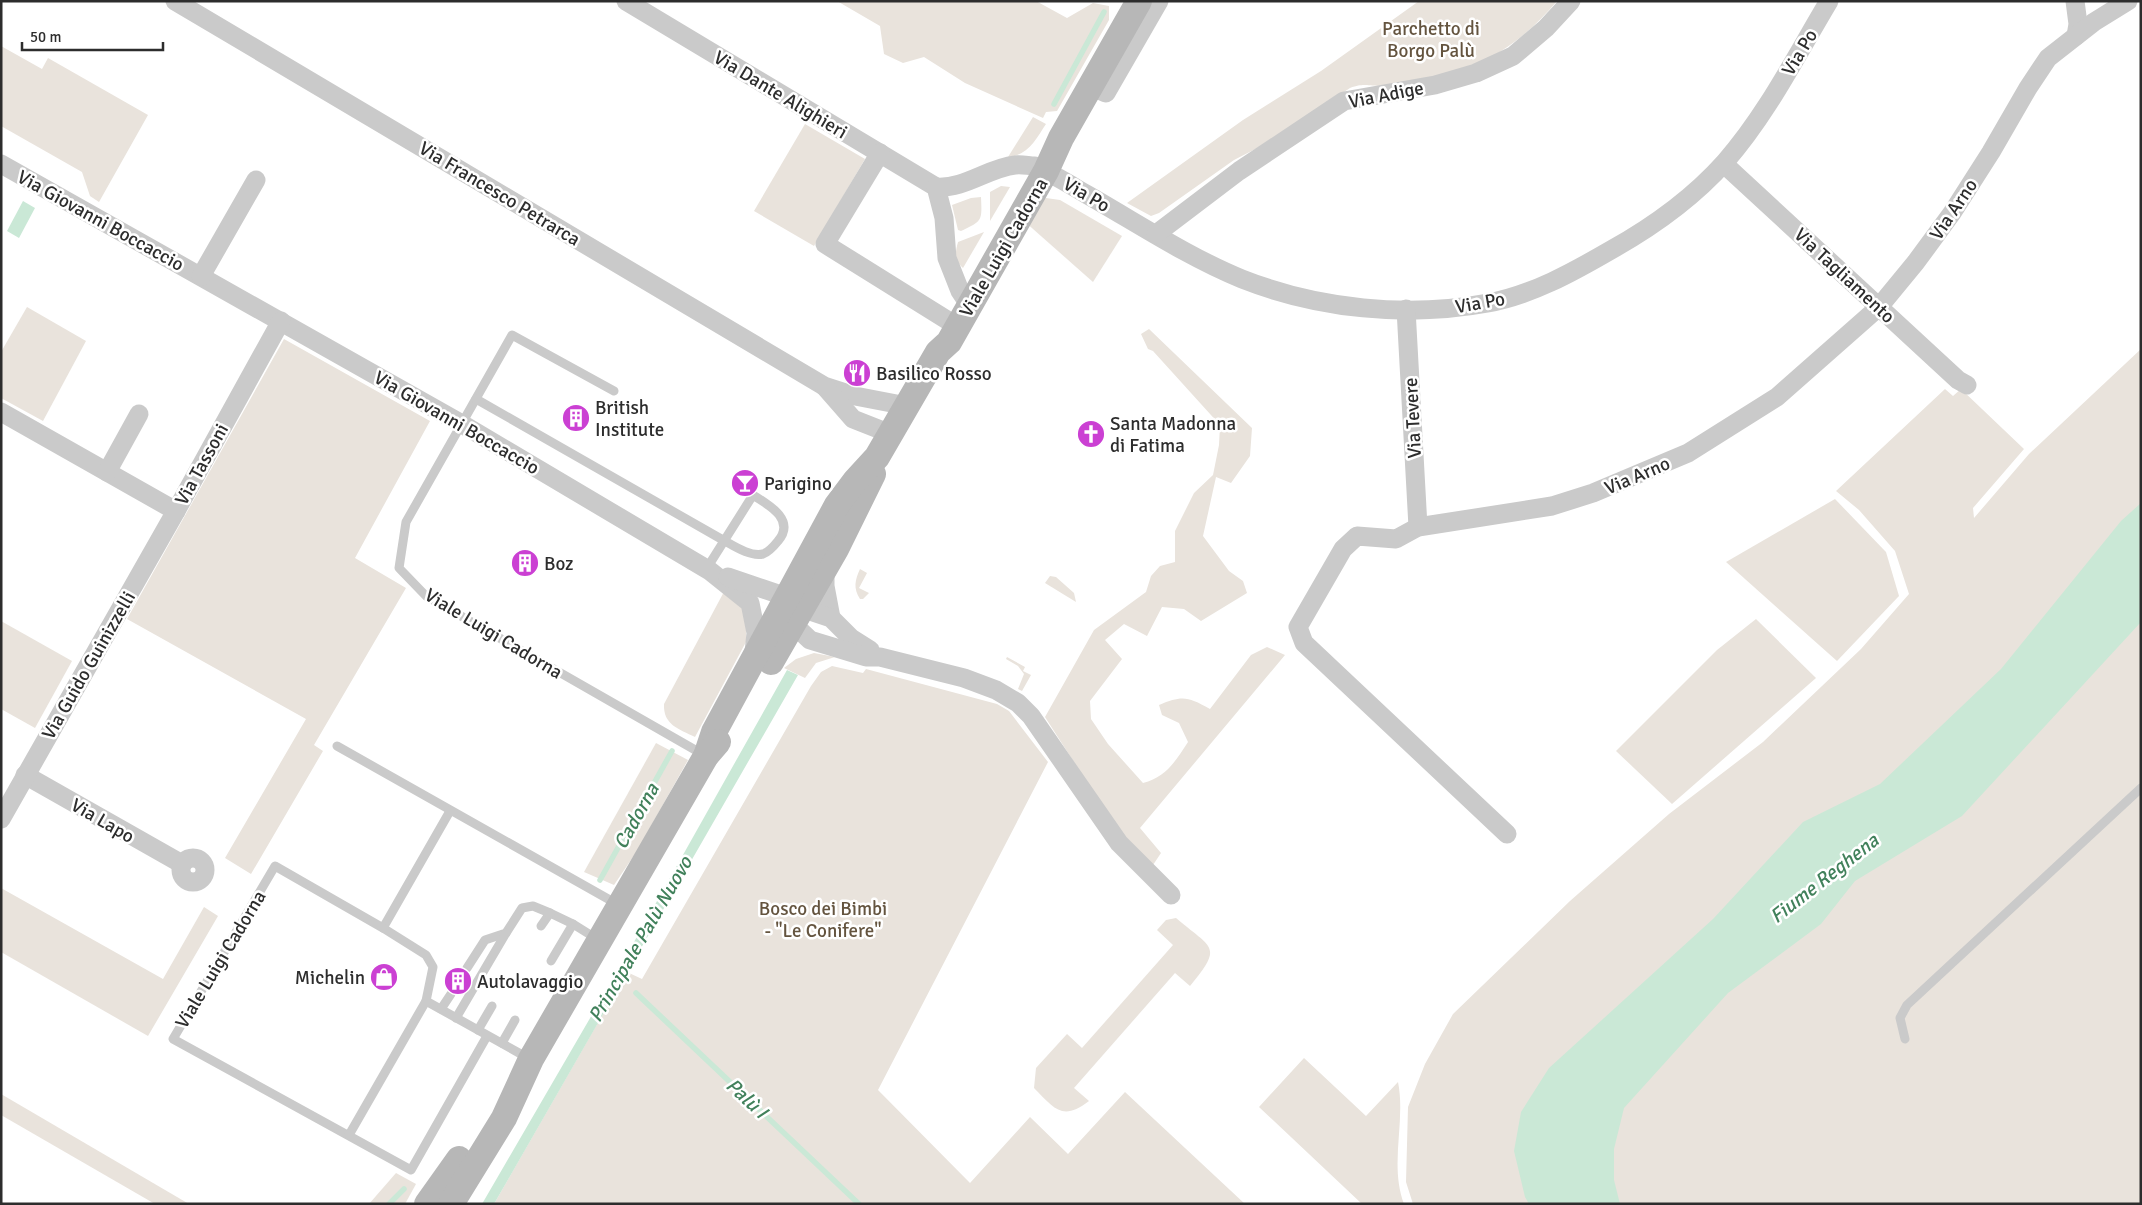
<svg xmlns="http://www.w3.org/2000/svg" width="2142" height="1205" font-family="Signika,sans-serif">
	<rect width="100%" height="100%" fill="#fff"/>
	<g fill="#e9e3dc">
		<path d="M837 1H1036L1067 18 1093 3 1109 6V20L1057 111 1046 112 1043 118 965 83 924 57 903 63 884 54 880 26Z"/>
		<path d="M1419 1H1557C1517 49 1472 74 1410 82 1400 83 1390 86 1380 86 1365 86 1365 83 1350 88L1271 141 1234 160 1159 213 1151 216 1127 203 1243 120 1321 71Z"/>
		<path d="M1 46 42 69 48 58 148 115 99 202 90 196 82 172 1 126Z"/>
		<path d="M1033 117 1046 124C1036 139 1029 155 1008 157Z"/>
		<path d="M805 124 865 159 814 246 754 211Z"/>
		<path d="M1001 186 1010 187 990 221V192Z"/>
		<path d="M981 197C982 220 983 221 961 231L958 230 952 205 971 198Z"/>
		<path d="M1046 198 1060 200 1122 236 1093 282 1024 221 1036 201Z"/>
		<path d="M984 232 963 268C954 260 955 253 958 242Z"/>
		<path d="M27 307 86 341 43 421 1 398V352Z"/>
		<path d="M1149 329 1252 428 1250 456 1231 483 1216 477 1203 536 1229 571 1243 581 1247 593 1201 621 1184 609 1162 607 1147 636 1124 624 1105 640 1122 659 1090 701 1091 719 1108 744 1143 783C1166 777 1175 762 1188 742L1179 723 1162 715 1159 705C1183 695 1188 697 1210 709L1251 655 1267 647 1285 655 1140 828 1161 853 1153 865 1115 826 1045 717 1094 630 1146 592 1151 576 1160 566 1175 562V531L1194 493 1213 475 1219 445 1220 425 1153 351 1148 349 1141 334Z"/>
		<path d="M284 339 430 421 355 558 406 588 314 745 323 751 251 874 225 858 306 719 127 619Z"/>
		<path d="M2141 349V1204H1413L1406 1182 1408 1107 1425 1064 1453 1014 1570 901 1669 814 1763 742 1861 649 1909 594 1895 551 1859 510 1836 491 1945 389 1953 396 1961 389 2024 449 1973 508 1974 518 2029 454Z"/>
		<path d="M1835 499 1886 552 1899 596 1837 661 1726 562Z"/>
		<path d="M860 569 867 573 859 588 869 593 863 599H860C853 588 855 580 860 569Z"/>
		<path d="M1050 576 1056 577 1074 593 1076 602 1045 583Z"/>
		<path d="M726 588 742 603 746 620V642L695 737C679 729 663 725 664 704Z"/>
		<path d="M1756 619 1816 678 1672 804 1616 751 1717 650Z"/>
		<path d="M1 621 72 661 35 728 1 709Z"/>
		<path d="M814 653 835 657 816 663 805 678 784 668 796 659Z"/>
		<path d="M1007 657 1025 667 1023 671 1031 675 1022 691 1018 689 1024 674 1018 666 1006 659Z"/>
		<path d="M832 666 863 673 866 669 997 704 1009 711 1048 762 878 1090 970 1183 1030 1117 1068 1154 1125 1092 1245 1204H494L627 972 642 979 811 686 821 672Z"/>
		<path d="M656 743 688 760 637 851 614 885 584 872Z"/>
		<path d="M1 888 163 979 204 907 218 916 148 1036 1 952Z"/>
		<path d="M1176 918C1212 949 1224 945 1190 986L1175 973 1074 1088 1089 1101C1062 1122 1054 1108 1034 1088L1036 1068 1067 1034 1082 1048 1173 945 1157 930 1166 920Z"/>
		<path d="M1304 1058 1366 1116 1398 1082C1406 1122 1389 1164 1404 1204H1362L1259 1107Z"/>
		<path d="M1 1094 189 1204H155L1 1115Z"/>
		<path d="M396 1173 416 1184 405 1204H369Z"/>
	</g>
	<g fill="#cae8d6">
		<path d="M23 201 35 208 19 238 7 231Z"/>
		<path d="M2141 503V622L1962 816 1855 881 1821 924 1728 993 1624 1108 1614 1149V1180L1620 1204H1529L1525 1197 1514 1151 1521 1112 1549 1068 1713 919 1803 822 1880 784 2001 669 2121 521Z"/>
		<path d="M787 670 798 675 494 1204H482L625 958Z"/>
	</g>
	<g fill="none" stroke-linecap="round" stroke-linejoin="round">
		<g stroke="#cae8d6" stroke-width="5.5">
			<path d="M1054 104 1104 12"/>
			<path d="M600 880 672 751"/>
			<path d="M636 993 859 1204"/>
			<path d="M389 1204 404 1189"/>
		</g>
		<g stroke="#cacaca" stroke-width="9">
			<path d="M614 391 512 335 406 522 399 568 426 596 704 755"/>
			<path d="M476 399 723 540C734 546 750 557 763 554 769 552 774 546 778 541 796 520 769 505 753 495L707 568"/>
			<path d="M337 746 617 904"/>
			<path d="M450 811 383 928 275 866 173 1039 411 1170 487 1036"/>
			<path d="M541 926 550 913 573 924"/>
			<path d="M551 961 573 924 597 939"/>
			<path d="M467 968 485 940 506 933 522 908 533 906 550 913"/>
			<path d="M426 1001 528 1058"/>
			<path d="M441 1009 451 994"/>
			<path d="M456 1018 506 933"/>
			<path d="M478 1030 492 1006"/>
			<path d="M1905 1039 1900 1018 1907 1005 2141 788"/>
			<path d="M502 1043 515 1020"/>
			<path d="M349 1135 426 1001 433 967 426 955 383 928"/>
		</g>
		<g stroke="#cacaca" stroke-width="19">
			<path d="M175 1 824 386 855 396 907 406"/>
			<path d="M626 1 936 187 944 218 947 258 960 291 970 306"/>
			<path d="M2075 1 2078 24 2076 36"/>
			<path d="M1090 86 1106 93 1159 1"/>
			<path d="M880 153 825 244 947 320"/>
			<path d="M1 164 462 424 710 571 750 603 756 633 754 652"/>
			<path d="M1724 164 1958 380 1967 385"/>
			<path d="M936 187C965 189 988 168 1015 165 1022 164 1029 166 1035 166 1053 174 1069 184 1086 194 1137 223 1188 257 1242 279 1318 309 1407 318 1488 303 1532 295 1573 272 1611 250 1654 226 1692 199 1725 162 1767 114 1796 56 1829 1"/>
			<path d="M1156 234 1239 171 1344 101 1435 85 1476 73 1513 56 1546 28 1571 1"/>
			<path d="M201 276 256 180"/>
			<path d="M1406 309 1418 527"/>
			<path d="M825 387 853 419 891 434"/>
			<path d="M1 412 176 511 281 321"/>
			<path d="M107 472 139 414"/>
			<path d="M825 568V586L831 618"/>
			<path d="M728 577 787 597 810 611 831 618 851 638 870 650"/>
			<path d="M782 618 793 624 810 640 866 657H880L964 678 996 690 1018 703 1031 716 1119 843 1171 895"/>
			<path d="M25 775 182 864"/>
			<path d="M1 819 176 511"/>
			<path d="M1507 834 1304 643 1298 627 1343 549 1357 536 1396 539 1418 527 1552 506 1593 493 1688 453 1777 397 1879 307 1916 262 1952 213 1991 152 2028 88 2048 58 2094 22 2128 1"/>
			<circle cx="193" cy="870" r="12"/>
		</g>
		<g stroke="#b7b7b7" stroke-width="26">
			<path d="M771 662 836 549 873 474"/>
			<path d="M706 756 714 732 837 505 855 481 877 457 938 352 949 342 1046 171 1061 138 1139 1"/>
			<path d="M427 1204 459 1159"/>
			<path d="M451 1204 504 1118 531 1059 706 756 718 742"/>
		</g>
	</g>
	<defs>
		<symbol id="restaurant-disc" viewBox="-11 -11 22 22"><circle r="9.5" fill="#cb40d3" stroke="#fff"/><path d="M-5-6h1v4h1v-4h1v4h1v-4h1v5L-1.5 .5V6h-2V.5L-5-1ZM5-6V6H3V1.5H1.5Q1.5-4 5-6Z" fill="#fff"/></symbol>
		<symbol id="building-disc" viewBox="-11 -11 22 22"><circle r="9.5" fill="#cb40d3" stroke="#fff"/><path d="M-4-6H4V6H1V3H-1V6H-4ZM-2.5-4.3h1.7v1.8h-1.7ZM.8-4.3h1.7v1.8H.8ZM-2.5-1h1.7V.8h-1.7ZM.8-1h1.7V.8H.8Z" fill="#fff"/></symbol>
		<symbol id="church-disc" viewBox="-11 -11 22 22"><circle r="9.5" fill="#cb40d3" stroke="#fff"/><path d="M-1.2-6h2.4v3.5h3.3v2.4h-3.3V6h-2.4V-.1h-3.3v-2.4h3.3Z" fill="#fff"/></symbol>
		<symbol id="bar-disc" viewBox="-11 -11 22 22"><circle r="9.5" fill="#cb40d3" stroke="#fff"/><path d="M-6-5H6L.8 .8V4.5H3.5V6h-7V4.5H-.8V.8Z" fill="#fff"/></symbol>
		<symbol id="shop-disc" viewBox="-11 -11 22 22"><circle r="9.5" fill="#cb40d3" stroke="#fff"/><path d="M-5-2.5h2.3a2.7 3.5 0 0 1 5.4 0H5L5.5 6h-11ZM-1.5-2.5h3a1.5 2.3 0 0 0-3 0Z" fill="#fff"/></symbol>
	</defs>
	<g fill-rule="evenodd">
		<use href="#restaurant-disc" x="841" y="357" width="32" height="32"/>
		<use href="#building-disc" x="560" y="402" width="32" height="32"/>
		<use href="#church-disc" x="1075" y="418" width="32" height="32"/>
		<use href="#bar-disc" x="729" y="467" width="32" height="32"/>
		<use href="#building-disc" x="509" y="547" width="32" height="32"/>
		<use href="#shop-disc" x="368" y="961" width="32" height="32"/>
		<use href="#building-disc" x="442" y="965" width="32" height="32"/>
	</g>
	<g text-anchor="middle" stroke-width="5" stroke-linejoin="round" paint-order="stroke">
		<g font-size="19" fill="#64543f" stroke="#fff">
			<text x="1431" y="35">Parchetto di<tspan x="1431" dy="22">Borgo Palù</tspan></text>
			<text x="823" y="915">Bosco dei Bimbi<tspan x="823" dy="22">- "Le Conifere"</tspan></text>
		</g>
		<g font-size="19" fill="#2d2d2d" stroke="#fff">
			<text transform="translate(1799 52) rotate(-59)" y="7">Via Po</text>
			<text transform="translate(781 94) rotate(31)" y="7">Via Dante Alighieri</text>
			<text transform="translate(1386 94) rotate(-11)" y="7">Via Adige</text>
			<text transform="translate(500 193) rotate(31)" y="7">Via Francesco Petrarca</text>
			<text transform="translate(1087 194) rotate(30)" y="7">Via Po</text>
			<text transform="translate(1953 209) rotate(-56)" y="7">Via Arno</text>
			<text transform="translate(101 220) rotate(29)" y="7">Via Giovanni Boccaccio</text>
			<text transform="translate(1003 247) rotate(-60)" y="7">Viale Luigi Cadorna</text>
			<text transform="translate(1845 275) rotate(43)" y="7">Via Tagliamento</text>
			<text transform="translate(1480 302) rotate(-10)" y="7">Via Po</text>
			<text transform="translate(1412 418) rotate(-93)" y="7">Via Tevere</text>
			<text transform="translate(457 422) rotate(30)" y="7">Via Giovanni Boccaccio</text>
			<text transform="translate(201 464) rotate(-61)" y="7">Via Tassoni</text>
			<text transform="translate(1637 475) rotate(-23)" y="7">Via Arno</text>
			<text transform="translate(494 633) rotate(31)" y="7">Viale Luigi Cadorna</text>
			<text transform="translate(88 665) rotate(-60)" y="7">Via Guido Guinizzelli</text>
			<text transform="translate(103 820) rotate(30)" y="7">Via Lapo</text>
			<text transform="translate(220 959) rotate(-59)" y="7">Viale Luigi Cadorna</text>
		</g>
		<g font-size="19" fill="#2d2d2d" stroke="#fff" text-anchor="start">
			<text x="876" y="380">Basilico Rosso</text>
			<text x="595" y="414">British<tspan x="595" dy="22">Institute</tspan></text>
			<text x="1110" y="430">Santa Madonna<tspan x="1110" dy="22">di Fatima</tspan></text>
			<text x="764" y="490">Parigino</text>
			<text x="544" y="570">Boz</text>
			<text x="365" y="984" text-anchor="end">Michelin</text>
			<text x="477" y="988">Autolavaggio</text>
		</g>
		<g font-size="20" font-style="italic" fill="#41815b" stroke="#fff">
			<text transform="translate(636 816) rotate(-61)" y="7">Cadorna</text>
			<text transform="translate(1824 878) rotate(-38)" y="7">Fiume Reghena</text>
			<text transform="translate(640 939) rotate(-60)" y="7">Principale Palù Nuovo</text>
			<text transform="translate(747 1098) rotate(43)" y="7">Palù I</text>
		</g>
	</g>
	<rect width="2142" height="1205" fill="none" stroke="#2d2d2d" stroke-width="5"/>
	<path d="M22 42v8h141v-8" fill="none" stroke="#2d2d2d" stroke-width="2.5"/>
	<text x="30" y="42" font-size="15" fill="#2d2d2d" stroke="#ffffff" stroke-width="4" paint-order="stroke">50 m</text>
</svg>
